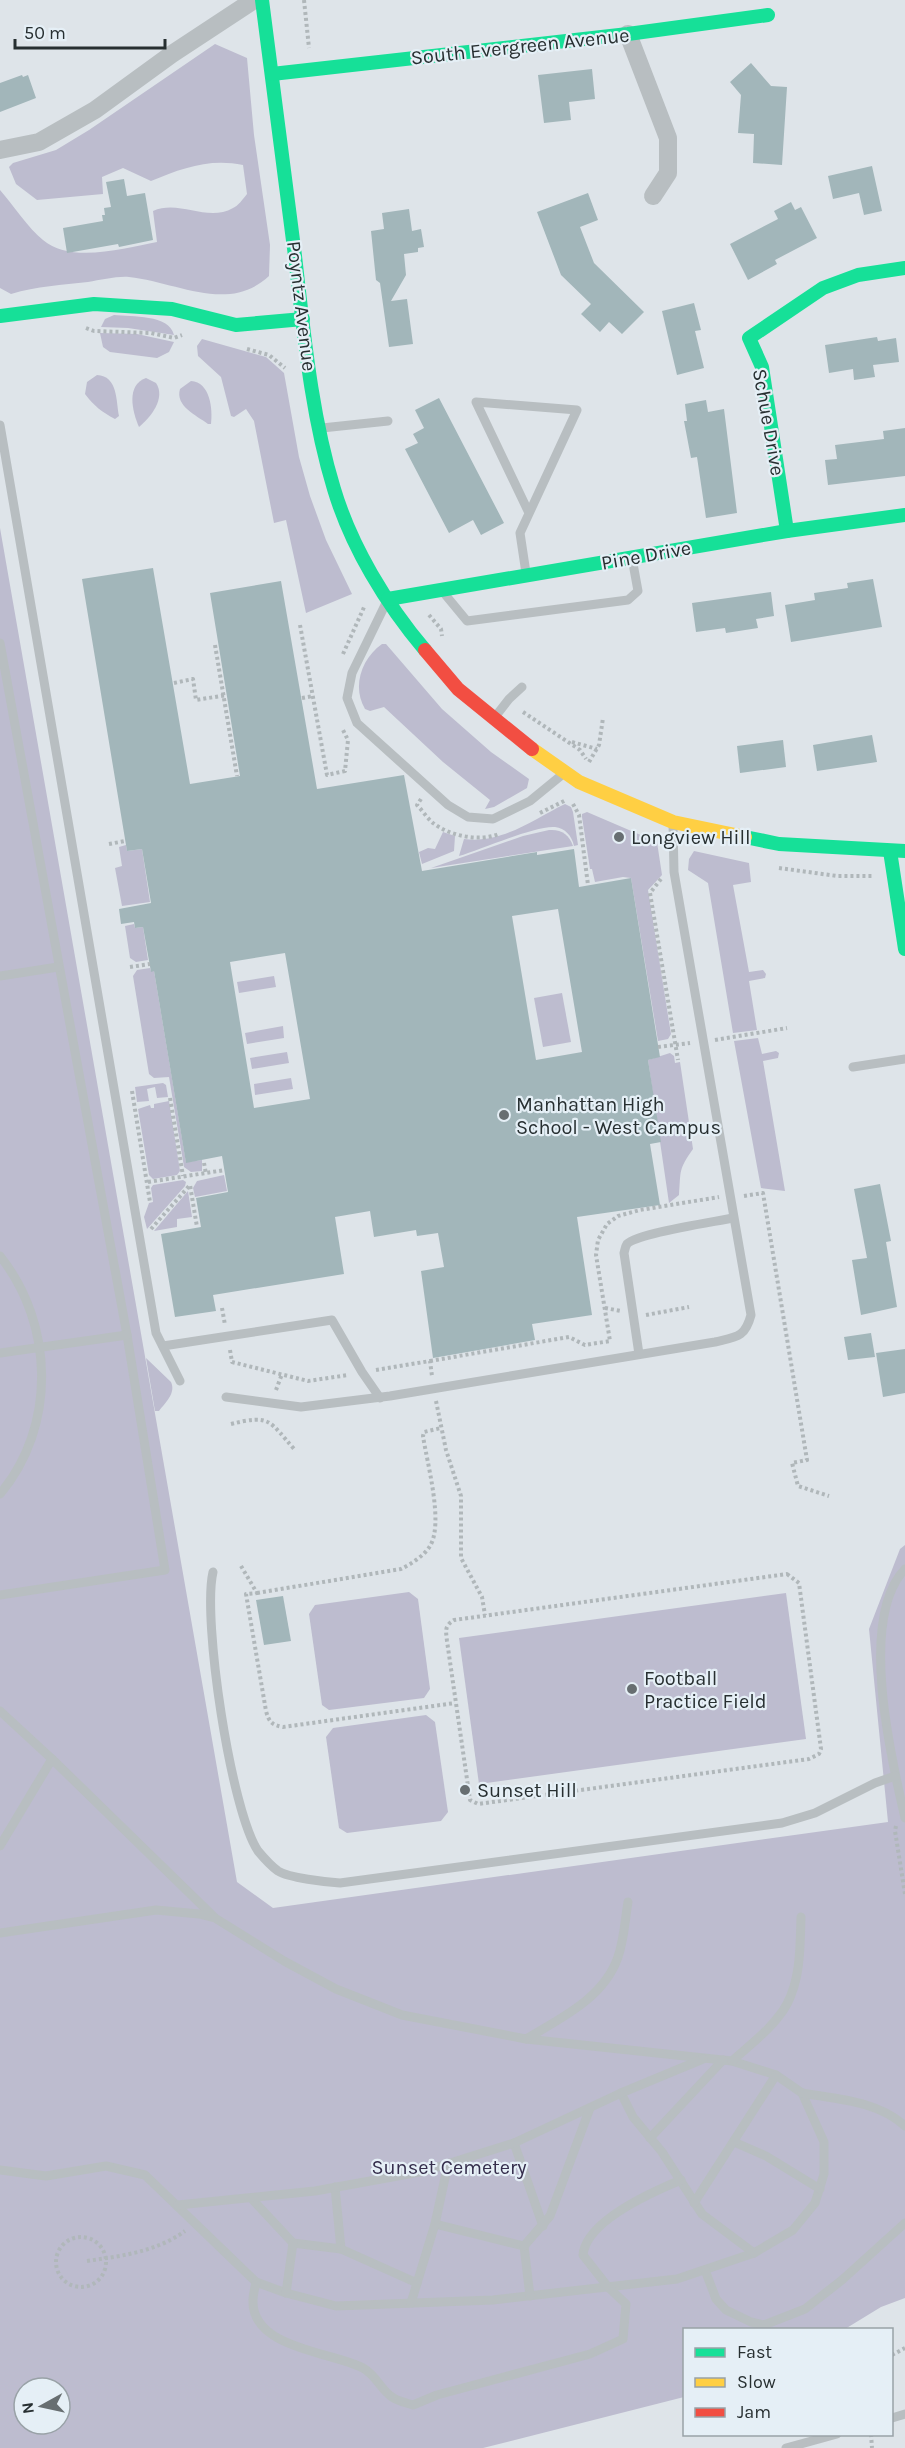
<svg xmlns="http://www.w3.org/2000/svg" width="905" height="2448" font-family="Karla,sans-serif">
	<rect width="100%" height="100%" fill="#dee4e9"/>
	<g fill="#bdbccf" fill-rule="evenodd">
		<path d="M215 44 247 58 254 135 270 245 269 276C228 314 177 282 129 277 117 276 101 280 88 282 62 285 37 286 11 294L0 288V190C13 205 29 229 43 240 71 264 125 248 157 242L153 211C180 199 207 223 233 208 238 206 243 199 247 194L243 165C210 158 182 168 151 181L123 168 102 177 103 194 37 200 16 184 9 167 13 163 56 150 89 130Z"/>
		<path d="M114 315C132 317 169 314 174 335L128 328 101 327 105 319Z"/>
		<path d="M100 333 137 334 174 342 169 352 157 358 110 352 103 347Z"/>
		<path d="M202 339 266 357 284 373 299 457 310 496 326 540 352 594 306 613 286 520 274 523 254 421 246 409 234 417 231 416 221 377 198 356 197 346Z"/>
		<path d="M97 375C118 376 116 401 119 416L115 419C102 412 94 406 85 394L87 382Z"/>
		<path d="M146 378 156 383C166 398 151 417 139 427 132 411 126 385 146 378Z"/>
		<path d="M191 381C210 382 213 409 211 424H208C196 415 175 406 180 389Z"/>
		<path d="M0 528 237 1882 273 1908 888 1822 869 1629 900 1549 905 1545V2298L881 2307 845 2329 684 2330V2397L483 2448H0ZM24 2388H60V2424H24Z"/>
		<path d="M382 644H386L442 709 491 752 529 779 527 788 494 807 485 809 490 800 443 762 384 707 370 711 365 709C352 687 361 659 382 644Z"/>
		<path d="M565 804 571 807 573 812 578 845 574 846C572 836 565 828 555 827 536 825 480 850 459 856L464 839C502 844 532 820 565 804Z"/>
		<path d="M587 812 657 842 662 875 648 890 671 1034 668 1039 658 1041 631 878 623 877 595 882 592 869H590L582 817V814Z"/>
		<path d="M549 830C561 829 569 834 573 846L431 868 523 836Z"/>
		<path d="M443 832 455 836 454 851 422 864 419 852 428 848 435 849Z"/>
		<path d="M126 845 127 851 142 849 150 902 122 906 115 868 122 866 119 847Z"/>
		<path d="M694 851 749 863 751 882 733 885 749 972 763 970 766 974 765 978 749 981 757 1030 733 1033 708 883 688 870 689 859Z"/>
		<path d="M134 924 135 928 143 927 148 960 136 962 130 958 125 926Z"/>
		<path d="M150 968 151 971H154L186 1162 202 1160V1171L191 1172 184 1167 169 1077 154 1078 149 1074 133 976 137 970Z"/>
		<path d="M274 976 276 987 239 993 237 982Z"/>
		<path d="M562 993 571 1042 543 1047 534 998Z"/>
		<path d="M283 1026 284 1038 247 1044 245 1033Z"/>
		<path d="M758 1038 762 1054 776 1051 779 1053 778 1058 763 1061 785 1191 761 1188 734 1041Z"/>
		<path d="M287 1052 289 1063 252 1069 250 1058Z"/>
		<path d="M670 1053 674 1056 675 1063 680 1062 693 1149C678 1170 681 1171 679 1195L669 1203 648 1060Z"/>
		<path d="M291 1078 293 1089 255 1095 254 1084Z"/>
		<path d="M163 1083 166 1085 168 1097 157 1098 155 1087 147 1089 149 1101 137 1102 135 1087Z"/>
		<path d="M169 1101 180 1171 177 1175 153 1179 149 1175 138 1109 150 1105 151 1108H154V1104Z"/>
		<path d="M224 1175 227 1191 195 1197 193 1188 197 1181Z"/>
		<path d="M183 1180 186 1182 185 1186 147 1229 144 1217 149 1203 153 1202 151 1188 153 1185Z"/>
		<path d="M188 1191 192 1217 177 1219V1227L154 1231Z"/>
		<path d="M146 1358 171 1382C176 1393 166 1402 159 1411H155Z"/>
		<path d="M409 1592 418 1599 430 1689 424 1698 329 1710 322 1705 309 1614 315 1605Z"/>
		<path d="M786 1593 806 1739 479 1784 459 1638Z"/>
		<path d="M426 1715 435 1722 448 1812 441 1821 347 1833 339 1828 326 1737 333 1728Z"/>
	</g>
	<g fill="#a2b6ba" fill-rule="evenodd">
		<path d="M751 63 771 86 787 87 782 165 753 163 754 134 738 133 741 95 730 82Z"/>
		<path d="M592 69 595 99 569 102 571 120 544 123 538 75Z"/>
		<path d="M22 75 23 77 28 75 36 98 0 112V83Z"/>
		<path d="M872 166 882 211 864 215 859 193 833 199 828 176Z"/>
		<path d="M124 179 127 196 145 193 153 240 119 247 118 244 67 253 63 228 103 221 102 215H105L104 208 111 207 106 182Z"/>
		<path d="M588 193 598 220 580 227 594 263 644 312 622 334 609 322 600 332 581 314 591 304 561 275 537 212Z"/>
		<path d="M791 202 795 210 801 207 817 238 775 260 777 264 748 280 730 244 778 219 774 211Z"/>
		<path d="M409 209 412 231 421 229 424 247 418 248V252L404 254 406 275 391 301 407 299 413 344 389 347 380 283 376 280 371 231 384 229 382 213Z"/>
		<path d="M694 303 701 330 695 331 704 368 677 375 662 311Z"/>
		<path d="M877 337 878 341 896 338 899 362 873 365 875 377 854 380 853 369 829 373 825 345Z"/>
		<path d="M439 398 504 523 481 535 473 520 449 533 405 449 418 443 413 434 424 428 415 410Z"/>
		<path d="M706 400 708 412 724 409 737 513 706 518 697 457 691 458 684 421H687L685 404Z"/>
		<path d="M905 428V476L828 485 825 460 837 459 835 445 884 439 883 431Z"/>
		<path d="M153 568 190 784 240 776 210 593 281 581 317 789 404 775 422 871 537 852V855L574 849 579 887 631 878 660 1057 648 1060 661 1142 650 1144 660 1205 577 1217 592 1315 532 1324 535 1340 433 1358 421 1271 444 1267 438 1233 417 1236 416 1230 374 1237 370 1211 335 1217 344 1274 213 1295 216 1311 175 1317 161 1234 201 1227 196 1198 228 1192 222 1156 186 1163 154 971 151 972 143 927 135 928 134 922 121 924 119 909 151 903 142 849 127 851 82 579ZM558 909 582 1052 536 1060 512 916ZM285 953 310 1099 254 1108 230 962Z"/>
		<path d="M873 579 882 627 791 642 785 605 815 600 814 593 848 588 847 583Z"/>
		<path d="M771 592 774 616 756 619 758 628 726 633 725 628 696 632 692 603Z"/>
		<path d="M872 735 877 762 817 771 813 745Z"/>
		<path d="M783 740 786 767 740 773 737 746Z"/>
		<path d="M880 1184 891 1241 886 1242 897 1307 861 1315 852 1260 867 1258 854 1189Z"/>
		<path d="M871 1333 875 1357 848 1360 844 1337Z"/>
		<path d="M905 1349V1393L883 1397 876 1353Z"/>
		<path d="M283 1596 291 1641 264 1645 256 1600Z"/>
	</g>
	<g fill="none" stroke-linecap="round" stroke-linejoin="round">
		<g stroke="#b0b7ba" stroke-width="4" stroke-dasharray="3 3" stroke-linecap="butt">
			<path d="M304 0 309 48"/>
			<path d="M86 328 94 331 151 333 174 338 182 335"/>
			<path d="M247 349 269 355 285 368"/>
			<path d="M429 615 441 629 442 636"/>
			<path d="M300 625 327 775 345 771 348 740 343 730"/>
			<path d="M215 645 237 776"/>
			<path d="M343 654 365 605"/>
			<path d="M174 683 193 679 196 700 227 695"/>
			<path d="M302 698 313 696"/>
			<path d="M523 712 580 750 586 759"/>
			<path d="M572 742 597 749"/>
			<path d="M589 762 599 745 603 718"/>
			<path d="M421 799 417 805C422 810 427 818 433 823 450 836 479 842 499 834"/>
			<path d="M573 804 579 815 588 885"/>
			<path d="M540 813 566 800"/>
			<path d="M109 844 125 841"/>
			<path d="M779 868 837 876H873"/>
			<path d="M661 879 650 893 678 1060"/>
			<path d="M130 967 150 964"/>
			<path d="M715 1040 787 1028"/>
			<path d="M658 1047 690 1043"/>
			<path d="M132 1091 150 1202"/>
			<path d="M170 1098 183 1176"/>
			<path d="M204 1163 206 1174"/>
			<path d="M148 1182 225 1170"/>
			<path d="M744 1196 763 1193 807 1460 792 1463 798 1486 829 1496"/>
			<path d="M151 1229 190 1185 197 1227"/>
			<path d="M222 1308 225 1325"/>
			<path d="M605 1308 621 1311"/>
			<path d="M646 1315 689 1307"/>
			<path d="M230 1350 232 1362 308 1381 348 1375"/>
			<path d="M430 1361 569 1337 585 1345 610 1341 596 1255 598 1240 607 1224 618 1216 640 1210 719 1197"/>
			<path d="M376 1370 430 1361 432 1376"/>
			<path d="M276 1390 282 1374"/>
			<path d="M436 1401 446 1450 461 1496V1558L482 1597 485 1615"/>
			<path d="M231 1424C271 1414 269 1421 295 1450"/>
			<path d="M241 1566 257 1593 246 1594 266 1711C269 1722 272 1725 283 1727L455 1703"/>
			<path d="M787 1574 799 1583 821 1749 819 1754 809 1759 478 1804 470 1800 447 1641C446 1631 444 1626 454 1620Z"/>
			<path d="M257 1593 401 1569C411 1564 424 1556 430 1546 444 1523 427 1463 423 1436L424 1432 441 1428"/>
			<path d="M896 1826 895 1831 905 1894"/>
			<circle cx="81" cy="2262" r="25"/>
			<path d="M87 2261C121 2256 156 2252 185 2231"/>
			<path d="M892 2355 905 2348"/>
			<path d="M871 2434 872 2448"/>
		</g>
		<g stroke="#b8bec1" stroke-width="9">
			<path d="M0 425 156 1333 180 1381"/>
			<path d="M322 428 388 421"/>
			<path d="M526 573 520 533 577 410 476 402 529 513"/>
			<path d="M443 592 467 621 628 600 638 591 632 558"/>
			<path d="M386 603 352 673 347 698 357 723 448 805 468 817 493 819 530 801 563 774"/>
			<path d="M0 643 127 1335 165 1570 0 1595"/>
			<path d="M495 717 509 699 522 687"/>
			<path d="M0 976 58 967"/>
			<path d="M853 1067 905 1059"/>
			<path d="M0 1256C54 1324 57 1426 0 1494"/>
			<path d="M163 1346 332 1320 362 1372 380 1398"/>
			<path d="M0 1353 127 1335"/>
			<path d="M639 1354 624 1253C625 1250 625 1247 627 1244 638 1233 714 1222 733 1218"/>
			<path d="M226 1397 301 1407 390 1396 715 1342C736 1337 745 1338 751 1315L674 872 673 824"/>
			<path d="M905 1569C858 1618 891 1758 905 1818"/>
			<path d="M213 1572C202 1619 231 1811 258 1851 263 1857 271 1866 278 1871 289 1878 326 1882 340 1883L782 1823 815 1813 875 1783 895 1776"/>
			<path d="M0 1711 52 1759 0 1846"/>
			<path d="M52 1759 214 1917"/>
			<path d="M0 1933 156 1910 199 1914 215 1918 284 1961 336 1989 402 2015 526 2039 732 2061 776 2075 802 2093 824 2142V2174L815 2203 793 2230 754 2253 677 2279 493 2300 336 2306 286 2293 256 2282 145 2175 106 2166 46 2176 0 2170"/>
			<path d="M526 2039C561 2018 604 1998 618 1957 624 1940 625 1920 628 1902"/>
			<path d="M732 2061C751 2044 775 2026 787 2004 801 1977 800 1946 801 1917"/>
			<path d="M621 2093 633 2117 662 2152 702 2214 754 2253"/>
			<path d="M802 2093C837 2099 878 2101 905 2126"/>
			<path d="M650 2138 723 2060"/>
			<path d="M734 2142 766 2156 820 2189"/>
			<path d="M514 2143 543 2226"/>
			<path d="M335 2187 341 2249"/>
			<path d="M252 2199 293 2243 341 2249 417 2283"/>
			<path d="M694 2203 776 2075"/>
			<path d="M178 2205 315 2191 425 2171 514 2143 621 2093 703 2059"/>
			<path d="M435 2224 524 2246 530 2296"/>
			<path d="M524 2246 550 2216 590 2108"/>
			<path d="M705 2270 716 2299 726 2310 751 2322 764 2325 805 2309 842 2280 905 2223"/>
			<path d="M256 2282C255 2288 253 2294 253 2300 251 2349 334 2352 363 2368 377 2376 380 2389 392 2397 397 2401 407 2403 413 2405L437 2395 590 2354 623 2339 626 2304 608 2287 583 2255C586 2221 652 2192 681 2180"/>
			<path d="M286 2293 293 2243"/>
			<path d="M411 2303 435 2224 448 2164"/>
			<path d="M892 2418 905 2414"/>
			<path d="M786 2448 837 2434"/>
		</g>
		<g stroke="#b8bec1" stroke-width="18">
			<path d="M628 34 668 138V173L653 196"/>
			<path d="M0 150 39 142 95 110 172 54 254 0"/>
		</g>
		<g stroke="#16e098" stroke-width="14">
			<path d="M262 0C273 85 284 171 295 256 304 334 311 414 334 489 351 546 386 604 425 650"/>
			<path d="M272 74 628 34 768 15"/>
			<path d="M0 316 94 304 172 309 236 325 303 319"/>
			<path d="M787 531 762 367 749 338 823 288 858 275 905 268"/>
			<path d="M388 599 787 531 905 515"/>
			<path d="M745 837 779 844 905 851"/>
			<path d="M890 851 905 949"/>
		</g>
		<path stroke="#ffcf43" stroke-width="14" d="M532 749 579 782 673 822 745 837"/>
		<path stroke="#f24e42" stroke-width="14" d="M425 650 458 689 532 749"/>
	</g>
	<g fill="#676e71" stroke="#e5eff6" stroke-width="2">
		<circle cx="619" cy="837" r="6"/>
		<circle cx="504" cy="1115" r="6"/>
		<circle cx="632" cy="1689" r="6"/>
		<circle cx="465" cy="1790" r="6"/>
	</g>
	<g text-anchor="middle" stroke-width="4.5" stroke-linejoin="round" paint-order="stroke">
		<g font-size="20" fill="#272f31" stroke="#e5eff6">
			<text transform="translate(520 46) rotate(-6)" y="7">South Evergreen Avenue</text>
			<text transform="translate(302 306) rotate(83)" y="7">Poyntz Avenue</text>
			<text transform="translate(769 422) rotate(80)" y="7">Schue Drive</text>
			<text transform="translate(646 555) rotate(-10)" y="7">Pine Drive</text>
		</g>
		<g font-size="20" fill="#272f31" stroke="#e5eff6" text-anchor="start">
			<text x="631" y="844">Longview Hill</text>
			<text x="516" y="1111">Manhattan High<tspan x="516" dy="23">School - West Campus</tspan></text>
			<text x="644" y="1685">Football<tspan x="644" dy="23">Practice Field</tspan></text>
			<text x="477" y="1797">Sunset Hill</text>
		</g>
		<g font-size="20" fill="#352e4c" stroke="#e5eff6">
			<text x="449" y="2174">Sunset Cemetery</text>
		</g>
	</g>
	<rect x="683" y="2328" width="210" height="108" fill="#e5eff6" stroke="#99a2a7" stroke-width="1.5"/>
	<rect x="695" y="2348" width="30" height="9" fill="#16e098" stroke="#99a2a7" stroke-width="1.5"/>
	<text x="737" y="2358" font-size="18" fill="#272f31">Fast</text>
	<rect x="695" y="2378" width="30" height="9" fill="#ffcf43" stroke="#99a2a7" stroke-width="1.5"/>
	<text x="737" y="2388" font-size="18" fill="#272f31">Slow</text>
	<rect x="695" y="2408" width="30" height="9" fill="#f24e42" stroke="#99a2a7" stroke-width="1.5"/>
	<text x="737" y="2418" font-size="18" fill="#272f31">Jam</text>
	<g transform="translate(42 2406) rotate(262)"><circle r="28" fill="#e5eff6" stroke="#99a2a7" stroke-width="1.5"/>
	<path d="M0-4.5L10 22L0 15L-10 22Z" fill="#676e71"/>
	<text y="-9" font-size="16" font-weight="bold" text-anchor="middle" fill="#272f31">N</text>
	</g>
	<path d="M15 39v9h150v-9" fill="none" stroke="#272f31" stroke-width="3"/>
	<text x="24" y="39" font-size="18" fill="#272f31" stroke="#e5eff6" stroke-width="4.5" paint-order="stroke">50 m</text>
</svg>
